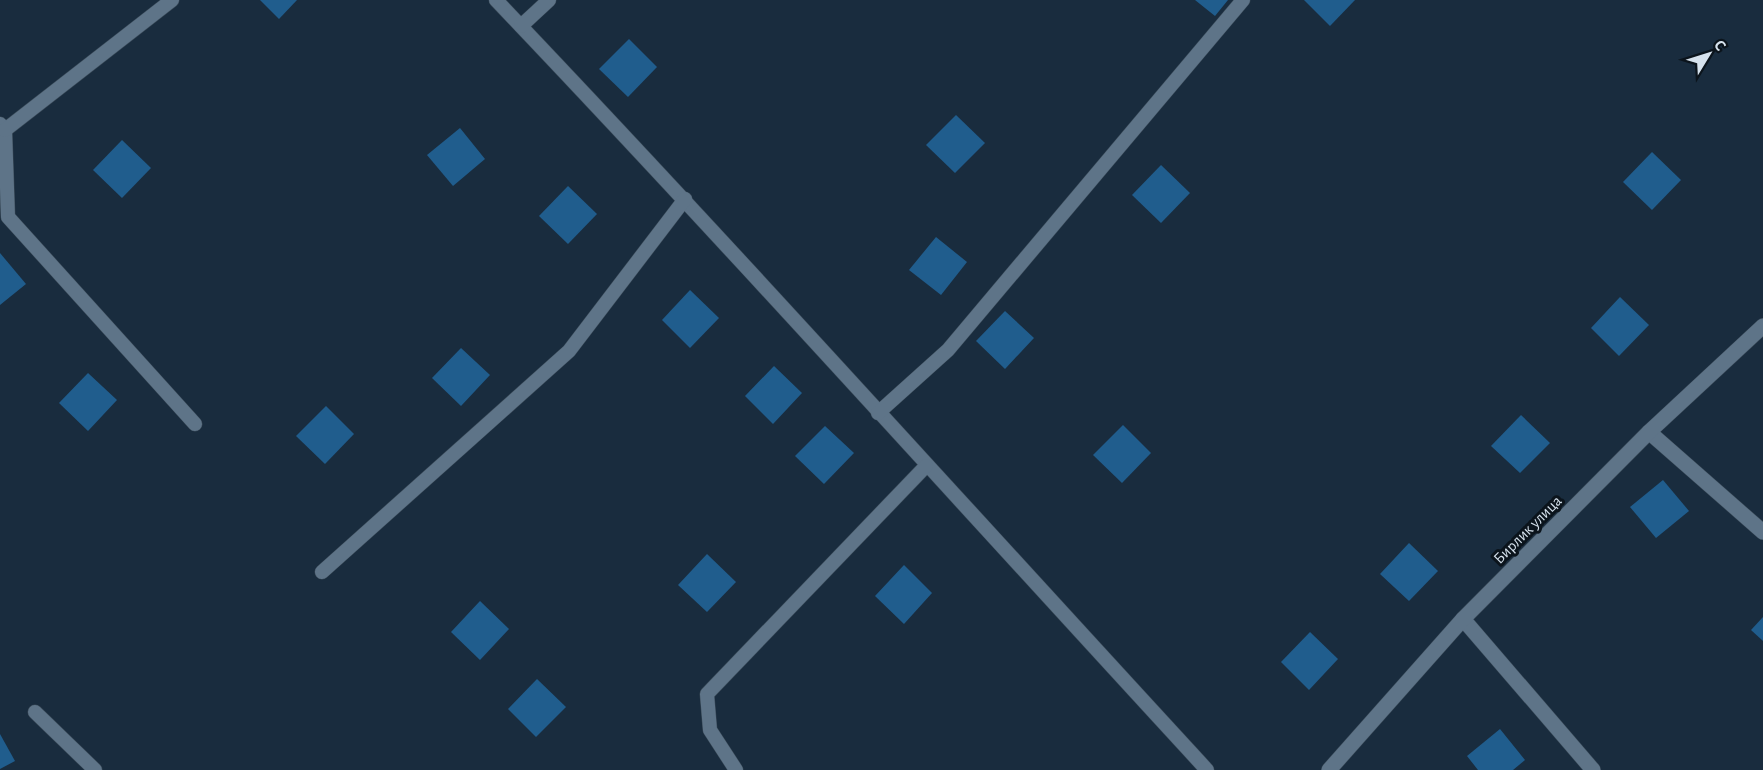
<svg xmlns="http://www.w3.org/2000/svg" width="1763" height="770" font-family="'Alegreya Sans',sans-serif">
	<rect width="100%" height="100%" fill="#192c3e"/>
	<g fill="#205d8d">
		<path d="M260 0H297L279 19Z"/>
		<path d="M1195 0H1228L1215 16Z"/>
		<path d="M1304 0H1355L1330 26Z"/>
		<path d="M629 39 657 67 628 97 599 69Z"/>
		<path d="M956 115 985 143 955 173 926 145Z"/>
		<path d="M460 128 485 159 453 186 427 155Z"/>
		<path d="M122 140 151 168 122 198 93 170Z"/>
		<path d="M1652 152 1681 180 1652 210 1623 182Z"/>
		<path d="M1161 165 1190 193 1161 223 1132 195Z"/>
		<path d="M568 186 597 214 568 244 539 216Z"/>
		<path d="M936 237 967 262 941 295 909 270Z"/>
		<path d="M0 253 26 284 0 305Z"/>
		<path d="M690 290 719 318 690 348 662 320Z"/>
		<path d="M1620 297 1649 325 1619 356 1591 328Z"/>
		<path d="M1005 311 1034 338 1005 369 976 341Z"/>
		<path d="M461 348 490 375 461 406 432 378Z"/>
		<path d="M774 366 802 393 773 424 745 396Z"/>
		<path d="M88 373 117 400 88 431 59 403Z"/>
		<path d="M326 406 354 434 325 464 296 436Z"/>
		<path d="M1521 415 1550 443 1520 473 1491 446Z"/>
		<path d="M1123 425 1151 453 1122 483 1093 455Z"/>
		<path d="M825 426 854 453 824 484 795 456Z"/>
		<path d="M1663 480 1689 511 1656 538 1630 507Z"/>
		<path d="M1409 543 1438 571 1409 601 1380 574Z"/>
		<path d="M707 554 736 582 707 612 678 585Z"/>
		<path d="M904 565 932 593 904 624 875 596Z"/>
		<path d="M480 601 509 629 480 660 451 632Z"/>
		<path d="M1763 617V641L1751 630Z"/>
		<path d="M1310 632 1338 659 1309 690 1281 662Z"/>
		<path d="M537 679 566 707 536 737 508 709Z"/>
		<path d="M1500 729 1525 760 1513 770H1478L1467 756Z"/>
		<path d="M0 734 15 761 0 769Z"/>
	</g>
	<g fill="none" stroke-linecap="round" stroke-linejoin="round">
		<defs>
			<g id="service">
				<path d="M496 0C737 253 970 513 1207 770"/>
				<path d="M521 26 549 0"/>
				<path d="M0 124 5 130 8 217 195 424"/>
				<path d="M5 130 172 0"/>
				<path d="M878 413 948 350 1243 0"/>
				<path d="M322 572 569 351 685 199"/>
				<path d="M35 712 95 770"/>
				<path d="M736 770 710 730 707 694 926 466"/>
			</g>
			<g id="minor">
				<path d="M1649 432 1763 532"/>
				<path d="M1463 619 1593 770"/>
				<path d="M1329 770 1463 619 1649 432 1763 326"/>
			</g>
		</defs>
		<use href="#service" stroke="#3a4a58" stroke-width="15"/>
		<use href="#minor" stroke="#3a4a58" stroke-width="16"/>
		<use href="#service" stroke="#5e7488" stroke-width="14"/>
		<use href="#minor" stroke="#5e7488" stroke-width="15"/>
	</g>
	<g text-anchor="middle" stroke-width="6" stroke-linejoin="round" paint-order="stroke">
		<g font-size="16" fill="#d6e2ed" stroke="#0b141c">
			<text transform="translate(1527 529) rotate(-45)" y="6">Бирлик улица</text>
		</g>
	</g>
	<g transform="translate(1709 54) rotate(52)" stroke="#0b141c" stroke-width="4.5" paint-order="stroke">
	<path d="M0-4.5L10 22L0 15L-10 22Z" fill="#d6e2ed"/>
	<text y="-9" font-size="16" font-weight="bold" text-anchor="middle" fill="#d6e2ed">С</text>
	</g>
</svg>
